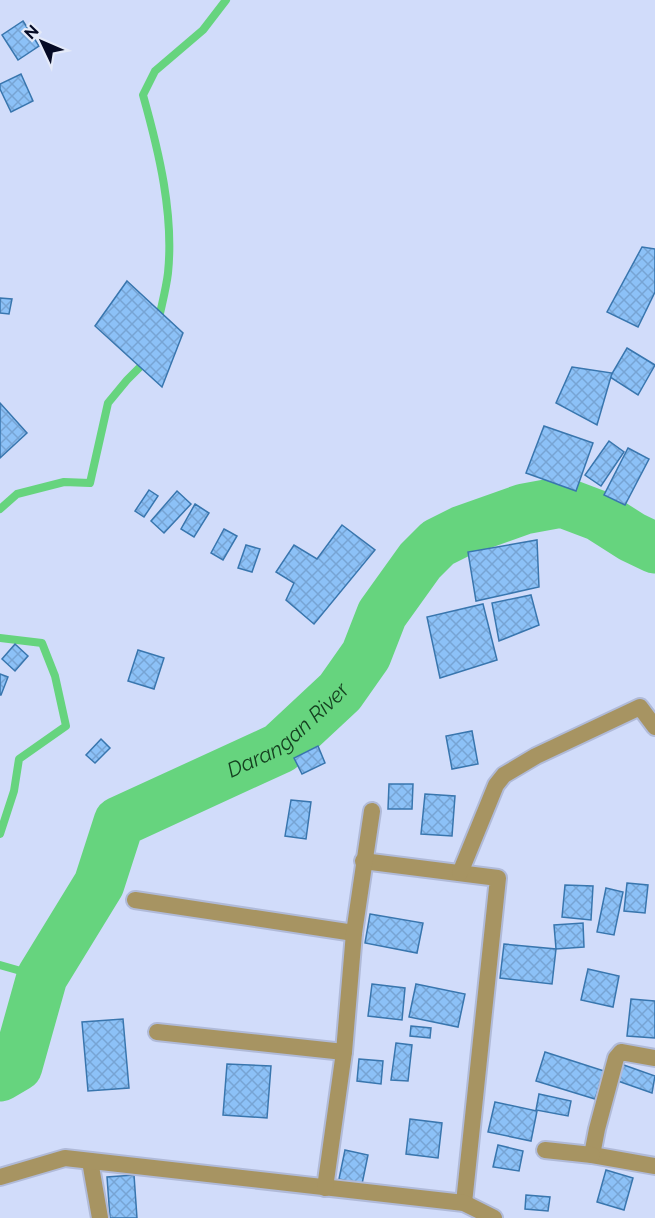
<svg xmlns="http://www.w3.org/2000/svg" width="655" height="1218" font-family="Raleway,sans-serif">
	<defs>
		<pattern id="building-cross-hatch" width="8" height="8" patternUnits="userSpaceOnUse" patternTransform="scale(1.5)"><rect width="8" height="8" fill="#8cc1f7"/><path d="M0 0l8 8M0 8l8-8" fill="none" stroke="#77a4d4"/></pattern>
	</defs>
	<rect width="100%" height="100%" fill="#d1dcfa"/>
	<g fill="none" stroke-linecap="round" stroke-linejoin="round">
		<g stroke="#66d47e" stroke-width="8">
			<path d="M158 323C161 307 166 290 168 273 174 214 159 152 143 95L155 71 203 30 226 0"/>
			<path d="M0 509 17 494 64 482 90 483 108 403 127 380 147 360"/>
			<path d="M0 638 42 643 55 676 66 726 19 759 14 791 0 834"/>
			<path d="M0 965 42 977"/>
		</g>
		<path stroke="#66d47e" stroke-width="51" id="s1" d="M0 1076 17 1066 42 977 99 884 119 822 280 748 340 692 366 655 382 614 420 561 438 543 462 531 524 509 562 502 599 516 632 537 655 548"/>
	</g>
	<g fill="url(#building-cross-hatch)" stroke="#3976ae" stroke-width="1.5">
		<path d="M23 21 39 46 18 60 2 35Z"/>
		<path d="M21 74 33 101 11 112 0 89V84Z"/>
		<path d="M642 247 655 249V292L638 327 607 312Z"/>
		<path d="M127 281 183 333 162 387 95 326Z"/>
		<path d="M0 298 12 299 9 314 0 313Z"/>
		<path d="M627 348 655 365 638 395 610 377Z"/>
		<path d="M572 367 612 373 597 425 556 403Z"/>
		<path d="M0 403 27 433 0 458Z"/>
		<path d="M544 426 593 443 576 491 526 473Z"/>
		<path d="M609 441 624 452 601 486 585 475Z"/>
		<path d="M628 448 649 459 625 505 604 495Z"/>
		<path d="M149 490 158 496 144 517 135 511Z"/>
		<path d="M177 491 191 504 164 533 151 521Z"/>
		<path d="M195 504 209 513 194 537 181 529Z"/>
		<path d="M342 525 375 550 314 624 286 600 294 583 276 572 294 545 317 559Z"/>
		<path d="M224 529 237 536 223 560 211 553Z"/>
		<path d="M537 540 539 587 476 601 468 552Z"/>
		<path d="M246 545 260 549 252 572 238 568Z"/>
		<path d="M531 595 539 625 499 641 492 603Z"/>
		<path d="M483 604 497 660 440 678 427 617Z"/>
		<path d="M15 644 28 656 15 671 2 659Z"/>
		<path d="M138 650 164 658 154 689 128 681Z"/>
		<path d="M0 674 8 677 1 695H0Z"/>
		<path d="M472 731 478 764 452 769 446 736Z"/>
		<path d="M101 739 110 748 95 763 86 755Z"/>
		<path d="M318 746 325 763 302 774 294 758Z"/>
		<path d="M389 784H413L412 809H388Z"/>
		<path d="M425 794 455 796 452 836 421 834Z"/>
		<path d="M291 800 311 802 306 839 285 836Z"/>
		<path d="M627 883 648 885 645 913 624 911Z"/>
		<path d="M565 885 593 886 591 920 562 917Z"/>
		<path d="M606 888 623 892 614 935 597 932Z"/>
		<path d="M370 914 423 923 417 953 365 943Z"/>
		<path d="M583 923 584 947 556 949 554 925Z"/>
		<path d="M504 944 556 949 552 984 500 978Z"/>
		<path d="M588 969 619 976 613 1007 581 1000Z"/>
		<path d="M372 984 405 988 402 1020 368 1016Z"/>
		<path d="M416 984 465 994 458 1027 409 1017Z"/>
		<path d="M631 999 655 1001V1038L627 1036Z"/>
		<path d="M123 1019 129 1088 88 1091 82 1022Z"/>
		<path d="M411 1026 431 1028 430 1038 410 1036Z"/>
		<path d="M396 1043 412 1045 408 1081 391 1080Z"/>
		<path d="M545 1052 604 1071 595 1099 536 1081Z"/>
		<path d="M359 1059 383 1061 381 1084 357 1081Z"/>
		<path d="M227 1064 271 1066 267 1118 223 1115Z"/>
		<path d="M621 1064 655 1076 652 1093 615 1080Z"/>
		<path d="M539 1094 571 1101 568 1116 536 1110Z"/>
		<path d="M495 1102 537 1111 531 1141 488 1132Z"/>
		<path d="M410 1119 442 1123 438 1158 406 1154Z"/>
		<path d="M498 1145 523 1151 519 1171 493 1167Z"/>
		<path d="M345 1150 368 1155 362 1184 339 1179Z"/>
		<path d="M606 1170 633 1178 624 1210 597 1202Z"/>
		<path d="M134 1175 137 1218H110L107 1177Z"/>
		<path d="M526 1195 550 1197 548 1211 525 1209Z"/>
	</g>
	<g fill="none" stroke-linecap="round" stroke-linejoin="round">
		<defs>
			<g id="minor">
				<path d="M363 861 498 878 464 1203"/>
				<path d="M460 873 496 785 504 775 536 756 640 707 655 727"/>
				<path d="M135 900 354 933"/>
				<path d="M157 1032 344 1052"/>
				<path d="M655 1058 621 1052 616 1058 597 1129 592 1155 655 1166"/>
				<path d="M545 1150 592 1155"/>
				<path d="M90 1161 100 1218"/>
				<path d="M0 1177 65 1158 464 1203 494 1218"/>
				<path d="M325 1188 344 1052 354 933 372 811"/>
			</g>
		</defs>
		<use href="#minor" stroke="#b0bad8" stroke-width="20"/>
		<use href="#minor" stroke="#a79462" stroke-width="16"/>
	</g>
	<g text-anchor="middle" stroke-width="6" stroke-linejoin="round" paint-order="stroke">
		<g font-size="21" font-style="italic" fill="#154120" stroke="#e4eaf9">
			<text dy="7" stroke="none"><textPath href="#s1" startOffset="480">Darangan River</textPath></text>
		</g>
	</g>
	<g transform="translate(42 42) rotate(314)" stroke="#e4eaf9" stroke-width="4.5" paint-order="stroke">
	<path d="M0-4.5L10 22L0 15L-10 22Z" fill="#050a24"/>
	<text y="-9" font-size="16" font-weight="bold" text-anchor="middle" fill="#050a24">N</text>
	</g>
</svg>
